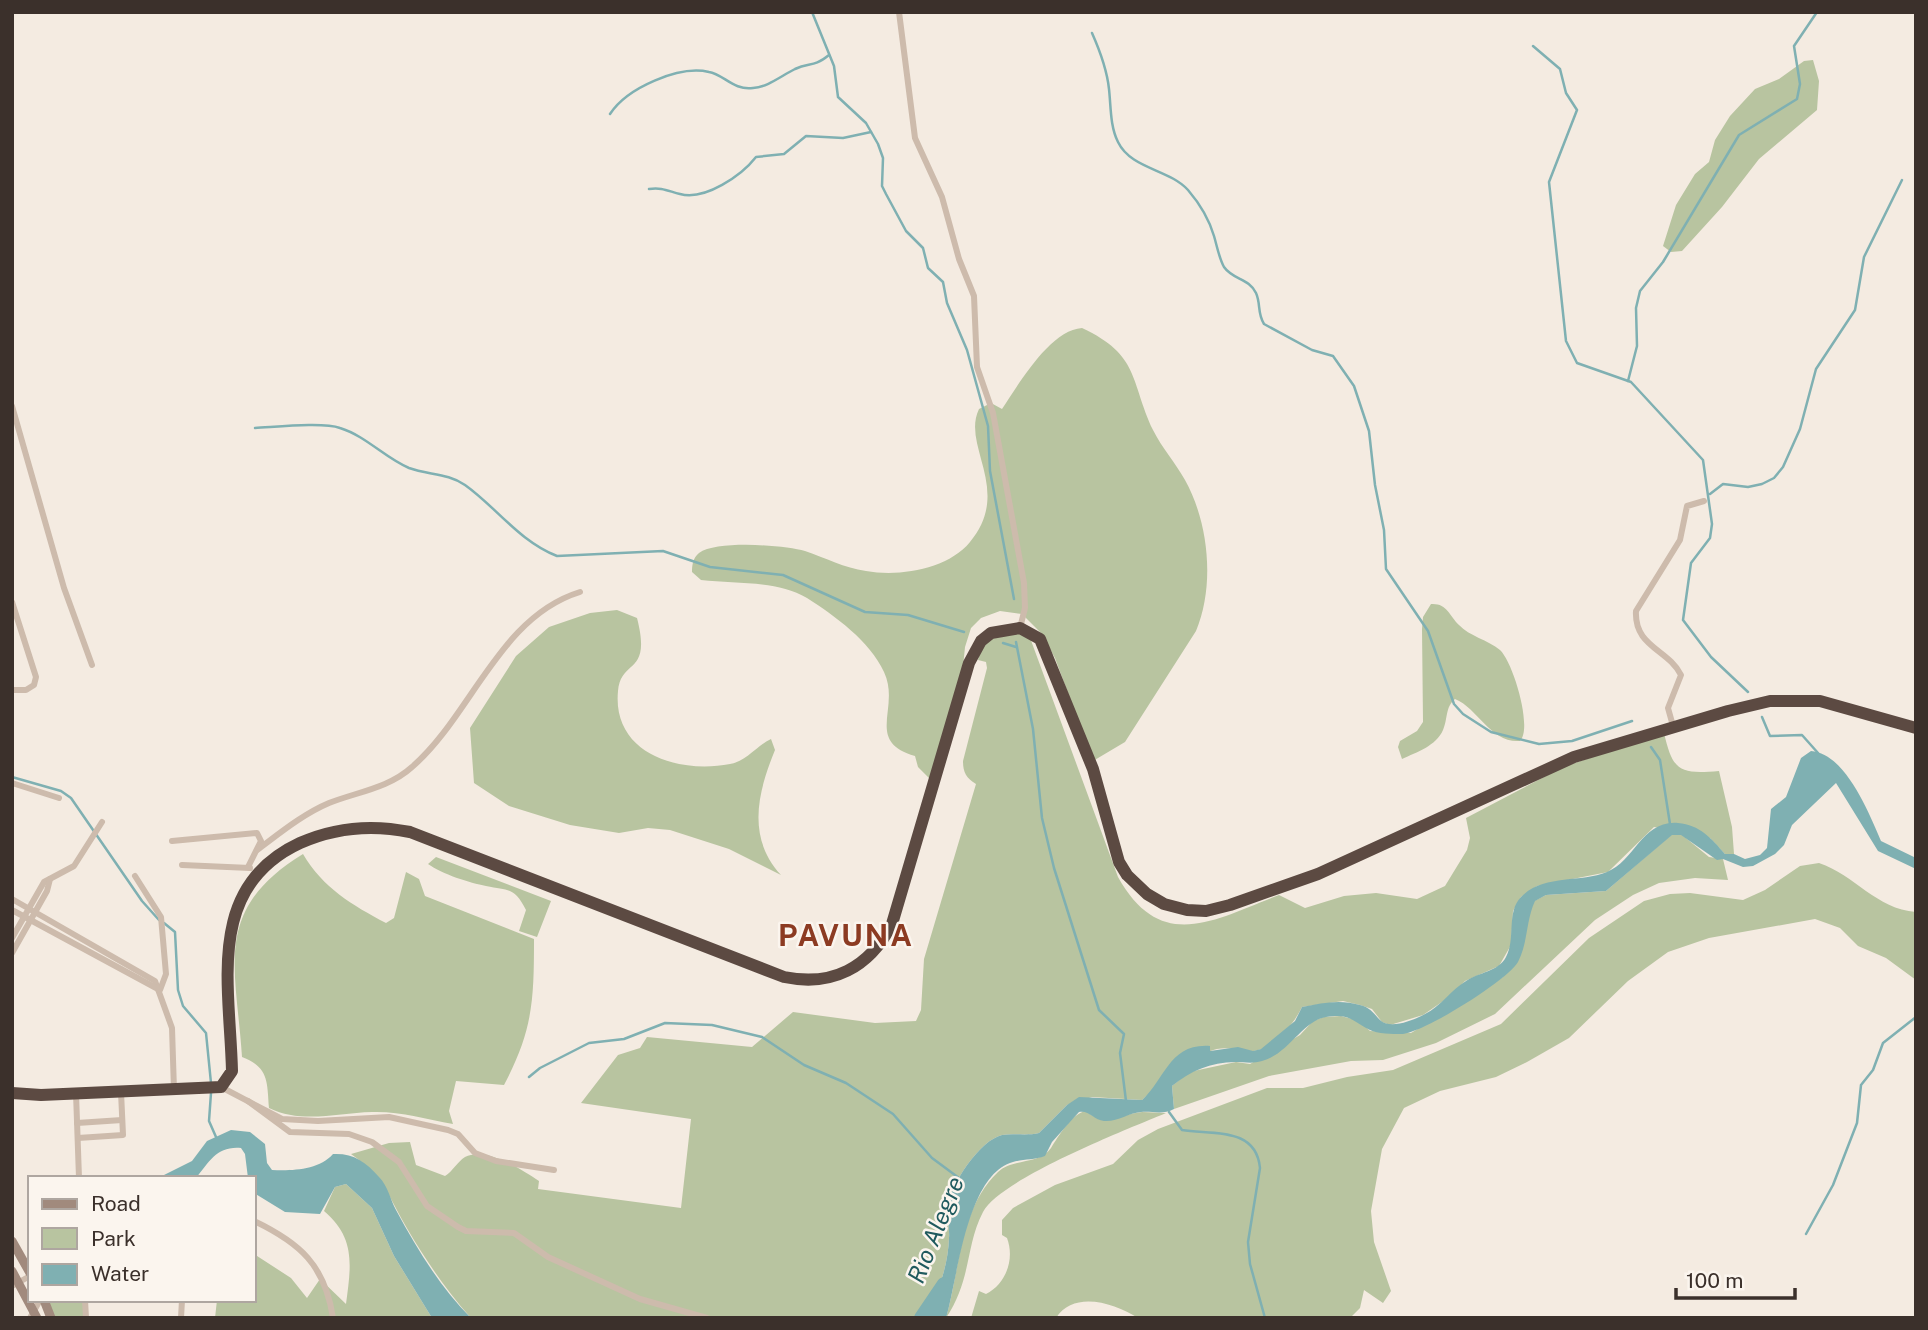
<svg xmlns="http://www.w3.org/2000/svg" width="1928" height="1330" font-family="'Public Sans',sans-serif">
	<rect width="100%" height="100%" fill="#f4ebe1"/>
	<g fill="#b8c4a0">
		<path d="M1813 60 1819 81 1817 110 1759 159 1722 207 1682 251 1671 252 1663 246 1676 205 1695 174 1709 162 1715 140 1730 116 1755 89 1779 79 1804 61Z"/>
		<path d="M1082 328C1140 355 1130 381 1153 430 1162 448 1175 462 1185 480 1209 523 1215 586 1196 631L1125 742 1093 761 1055 658 1041 633 1022 614 1000 611 981 618 971 628 965 647 962 677 930 779 918 767 915 756C864 741 901 708 884 672 870 641 835 616 807 598 776 580 735 584 701 580L692 572C692 565 693 558 699 553 717 540 784 545 805 551 826 558 844 568 866 571 900 577 948 569 970 542 1013 490 961 446 979 409L991 403 1002 409C1019 384 1050 330 1082 328Z"/>
		<path d="M1431 604C1447 603 1449 615 1459 625 1469 636 1488 640 1500 650 1513 662 1533 728 1520 741 1490 743 1478 708 1455 699 1445 707 1448 719 1443 730 1436 746 1417 752 1402 759L1398 747 1400 741 1417 731 1423 722 1422 629 1423 617Z"/>
		<path d="M617 610 637 618C652 676 621 658 618 691 612 754 679 774 730 764 747 761 756 746 771 739L775 750C757 794 747 838 781 875L729 849 670 830 648 828 619 833 570 825 509 806 474 783 470 728 516 656 549 627 590 613Z"/>
		<path d="M998 630 1029 635 1118 877C1161 954 1214 920 1279 895L1305 908 1344 896 1376 893 1417 899 1445 886 1467 850 1470 838 1466 818 1563 767 1664 733C1673 772 1680 774 1719 771L1732 827 1734 854H1725L1710 838 1654 827 1608 872 1537 886 1521 897 1513 911 1511 945 1499 966 1465 981 1452 995 1423 1015 1390 1025 1382 1022 1372 1009 1360 1005 1343 1001 1302 1007C1294 1024 1272 1051 1251 1051 1237 1050 1223 1045 1208 1052 1188 1061 1159 1085 1142 1100L1092 1097 1067 1105 1039 1133C1027 1136 1013 1133 1002 1135 980 1140 950 1185 948 1206 946 1216 950 1228 949 1238 948 1267 938 1297 920 1318H471C446 1290 427 1262 408 1230 388 1196 385 1178 351 1154L389 1143 410 1142 416 1165 445 1176C453 1171 457 1162 465 1157 486 1146 522 1170 539 1181L538 1189 681 1208 691 1119 581 1103 618 1055 640 1048 647 1037 752 1047 793 1012 875 1023 916 1021 921 1010 924 959 976 784C966 778 963 772 963 761L987 668 986 662 978 660 982 644Z"/>
		<path d="M1681 834 1709 857 1723 859 1728 880 1695 878 1659 883 1633 895 1595 920 1495 1014 1436 1043 1383 1060 1351 1061 1269 1076 1174 1109 1172 1086 1189 1072 1236 1062 1250 1064 1300 1035 1313 1021 1324 1017 1341 1016 1360 1021 1370 1031 1411 1033 1503 977 1534 901 1546 895 1606 891 1671 835Z"/>
		<path d="M303 854C323 888 352 905 386 923L394 918 406 872 419 879 425 896 534 939C534 1000 533 1030 504 1085L456 1081 449 1111 453 1124C426 1119 399 1111 372 1112 337 1113 302 1124 269 1108 267 1082 269 1067 242 1057 236 965 212 910 303 854Z"/>
		<path d="M436 857 551 901 537 937 519 931 526 910C514 886 508 891 486 886 470 883 442 874 428 864Z"/>
		<path d="M1819 863C1855 875 1876 909 1916 912V980L1886 958 1858 946 1840 928 1815 919 1709 938 1668 952 1628 981 1569 1038 1527 1062 1496 1077 1440 1091 1404 1108 1382 1149 1371 1211 1374 1242 1391 1291 1383 1303 1364 1290 1360 1308 1350 1318H1138C1114 1303 1074 1290 1056 1318H971L979 1291 986 1294C1006 1284 1015 1259 1007 1238L1002 1235V1220L1013 1208 1055 1185 1113 1164 1138 1140 1158 1129 1267 1088H1303L1347 1077 1393 1070 1501 1024 1589 938 1644 901 1670 894 1690 893 1743 900 1765 890 1800 866Z"/>
		<path d="M1086 1111C1104 1127 1122 1114 1142 1112 1150 1112 1158 1113 1166 1113 1128 1129 1000 1179 983 1212 965 1247 972 1279 946 1318 960 1269 959 1209 998 1172 1013 1158 1039 1165 1051 1148 1058 1137 1072 1113 1086 1111Z"/>
		<path d="M346 1184 372 1208 394 1256 432 1318H215L217 1300H254V1254L291 1278 307 1298 320 1279 346 1304C351 1266 356 1238 324 1211L335 1187Z"/>
		<path d="M49 1300H83L84 1318H53L47 1304Z"/>
	</g>
	<g fill="#7fb0b2">
		<path d="M1811 751C1845 753 1869 813 1881 841L1916 858V869L1878 851 1836 783 1792 825 1784 845 1775 854 1753 866 1743 867 1723 859 1717 860 1681 835H1672L1606 891 1546 895 1535 901C1526 920 1528 943 1518 962 1508 980 1422 1034 1401 1034 1393 1034 1377 1034 1370 1030 1352 1021 1350 1013 1326 1017 1302 1021 1289 1054 1262 1061 1252 1064 1245 1062 1235 1062 1211 1062 1190 1071 1172 1086L1174 1109C1163 1115 1153 1111 1141 1112 1128 1113 1118 1122 1104 1121 1094 1120 1089 1110 1079 1112L1052 1142 1045 1156C1034 1160 1024 1159 1013 1162 966 1175 958 1278 946 1318H920C938 1297 948 1267 949 1238 950 1228 946 1216 948 1206 950 1185 980 1140 1002 1135 1013 1133 1027 1136 1039 1133L1067 1105 1079 1097 1142 1100C1165 1080 1169 1043 1210 1046V1051L1238 1047 1253 1051 1261 1049 1295 1021 1302 1007C1322 1003 1340 999 1360 1005 1371 1008 1373 1013 1380 1020 1390 1030 1414 1020 1425 1014 1441 1006 1451 990 1466 981 1479 972 1498 972 1506 957 1516 939 1506 912 1521 897 1543 874 1580 883 1607 872 1635 861 1642 820 1678 823 1700 825 1711 838 1725 854H1734L1745 859 1760 855 1767 848 1771 809 1786 797 1801 758Z"/>
		<path d="M231 1130 250 1132 265 1144 267 1163 272 1170C292 1171 319 1170 333 1154 353 1153 365 1161 379 1177 388 1186 390 1199 396 1210 417 1249 440 1287 471 1318H432L394 1256 372 1208 346 1184 335 1187 320 1214 285 1212 254 1193V1178H248L245 1154 241 1148C217 1146 210 1161 196 1178H158L192 1161 207 1141Z"/>
	</g>
	<g fill="none" stroke-linecap="round" stroke-linejoin="round">
		<g stroke="#7fb0b2" stroke-width="2.5">
			<path d="M812 12 834 66 838 97 866 123 878 144 883 158 882 186 886 194 906 231 923 248 928 268 943 282 947 303 967 350 988 426 990 471 1014 599"/>
			<path d="M1092 33C1100 51 1107 70 1109 89 1111 107 1110 126 1118 142 1131 169 1169 169 1188 190 1200 204 1209 219 1214 236 1217 246 1219 258 1224 267 1233 280 1249 278 1256 293 1261 304 1257 313 1264 324L1312 350 1333 356 1354 386 1369 431 1375 485 1384 530 1386 569 1428 631 1454 704 1463 714 1491 732 1539 744 1572 741 1632 721"/>
			<path d="M1533 46 1560 69 1566 93 1577 110 1549 182 1566 341 1577 363 1631 382 1703 460 1712 524 1710 538 1691 563 1683 620 1711 657 1748 692"/>
			<path d="M610 114C627 88 679 65 709 72 723 74 734 91 753 88 768 87 781 76 795 69 810 62 813 68 829 55"/>
			<path d="M649 189C662 187 668 191 680 194 705 201 742 175 756 157L784 154 806 136 843 138 871 132"/>
			<path d="M1628 381 1637 346 1636 308 1640 291 1663 262 1739 135 1797 99 1800 84 1794 46 1817 12"/>
			<path d="M255 428C276 427 323 422 340 428 366 436 385 458 409 468 428 475 448 473 465 485 496 507 519 541 557 556L663 551 710 567 783 575 865 612 908 615 964 632"/>
			<path d="M1710 494 1723 484 1748 487 1762 484 1774 478 1783 467 1800 429 1816 369 1855 310 1864 257 1902 180"/>
			<path d="M1016 642 1033 729 1042 818 1054 868 1099 1010 1124 1034 1120 1053 1126 1101"/>
			<path d="M1003 643 1016 647"/>
			<path d="M1762 717 1770 736 1802 735 1818 753"/>
			<path d="M1651 747 1660 760 1670 824"/>
			<path d="M12 777 61 791 71 798 142 901 159 920"/>
			<path d="M164 923 175 932 178 990 183 1006 206 1033 211 1083"/>
			<path d="M529 1077 540 1068 589 1043 624 1039 665 1023 712 1025 762 1037 804 1065 846 1083 893 1114 932 1158 959 1178"/>
			<path d="M211 1093 209 1121 216 1137"/>
			<path d="M1169 1112 1182 1130C1211 1135 1256 1126 1260 1168L1248 1242 1250 1264 1265 1318"/>
			<path d="M1806 1234 1833 1185 1857 1123 1861 1085 1873 1070 1883 1043 1916 1017"/>
		</g>
		<path stroke="#7fb0b2" stroke-width="14" d="M921 1318 944 1284"/>
		<g stroke="#cdbbac" stroke-width="6">
			<path d="M899 12 915 138 942 197 959 259 974 296 977 367 993 413 1024 583 1025 608 1020 628"/>
			<path d="M12 406 64 588 92 665"/>
			<path d="M12 602 36 677 34 685 26 690H12"/>
			<path d="M1673 726 1668 708 1681 675C1668 649 1634 647 1636 611L1680 540 1687 506 1704 501"/>
			<path d="M12 783 59 798"/>
			<path d="M172 841 257 833 261 841 248 867"/>
			<path d="M257 850C280 833 303 814 329 803 357 792 389 788 412 767 472 715 499 617 580 592"/>
			<path d="M182 865 250 868"/>
			<path d="M135 876 161 917 166 974 160 990"/>
			<path d="M12 899 155 981 172 1028 174 1090"/>
			<path d="M12 910 158 989"/>
			<path d="M12 938 44 882 74 866 102 822"/>
			<path d="M12 953 47 891 50 879"/>
			<path d="M221 1087 282 1119 318 1121 389 1117 448 1130 458 1134 475 1153 496 1161 554 1170"/>
			<path d="M76 1093 79 1178"/>
			<path d="M248 1101 290 1132 349 1134 372 1142 399 1162 427 1206 458 1227 466 1231 514 1233 548 1257 640 1299 707 1318"/>
			<path d="M77 1123 122 1120"/>
			<path d="M78 1138 123 1135 121 1092"/>
			<path d="M254 1221C300 1243 325 1265 333 1318"/>
			<path d="M12 1286 30 1276"/>
			<path d="M85 1300 86 1318"/>
			<path d="M30 1318 40 1300"/>
			<path d="M181 1318 182 1300"/>
		</g>
		<g stroke="#a18a7d" stroke-width="9">
			<path d="M12 1241 30 1273"/>
			<path d="M12 1271 37 1318"/>
			<path d="M44 1300 51 1318"/>
		</g>
		<path stroke="#5c4a42" stroke-width="12" d="M12 1093 41 1095 221 1087 232 1071C230 985 205 887 300 843 336 827 371 824 410 832L784 977C832 987 869 968 892 924L969 663 981 641 991 633 1020 628 1040 639 1093 769 1119 862 1127 875 1147 894 1164 904 1187 910 1206 911 1230 905 1318 874 1574 757 1728 711 1770 701H1820L1916 728"/>
	</g>
	<g text-anchor="middle" stroke-width="5" stroke-linejoin="round" paint-order="stroke">
		<g font-size="24" font-style="italic" fill="#1f5a5e" stroke="#fbf5ee">
			<text transform="translate(936 1230) rotate(-68)" y="8">Rio Alegre</text>
		</g>
		<g font-size="30" font-weight="bold" letter-spacing="2" fill="#8c3b22" stroke="#fbf5ee">
			<text x="846" y="946">PAVUNA</text>
		</g>
	</g>
	<rect width="1928" height="1330" fill="none" stroke="#3b302b" stroke-width="28"/>
	<rect x="28" y="1176" width="228" height="126" fill="#fbf5ee" stroke="#aea6a0" stroke-width="2"/>
	<rect x="42" y="1199" width="35" height="10" fill="#a18a7d" stroke="#aea6a0" stroke-width="2"/>
	<text x="91" y="1211" font-size="21" fill="#3b302b">Road</text>
	<rect x="42" y="1228" width="35" height="21" fill="#b8c4a0" stroke="#aea6a0" stroke-width="2"/>
	<text x="91" y="1246" font-size="21" fill="#3b302b">Park</text>
	<rect x="42" y="1264" width="35" height="21" fill="#7fb0b2" stroke="#aea6a0" stroke-width="2"/>
	<text x="91" y="1281" font-size="21" fill="#3b302b">Water</text>
	<path d="M1676 1288v10h119v-10" fill="none" stroke="#3b302b" stroke-width="3.5"/>
	<text x="1686" y="1288" font-size="21" fill="#3b302b" stroke="#fbf5ee" stroke-width="5" paint-order="stroke">100 m</text>
</svg>
